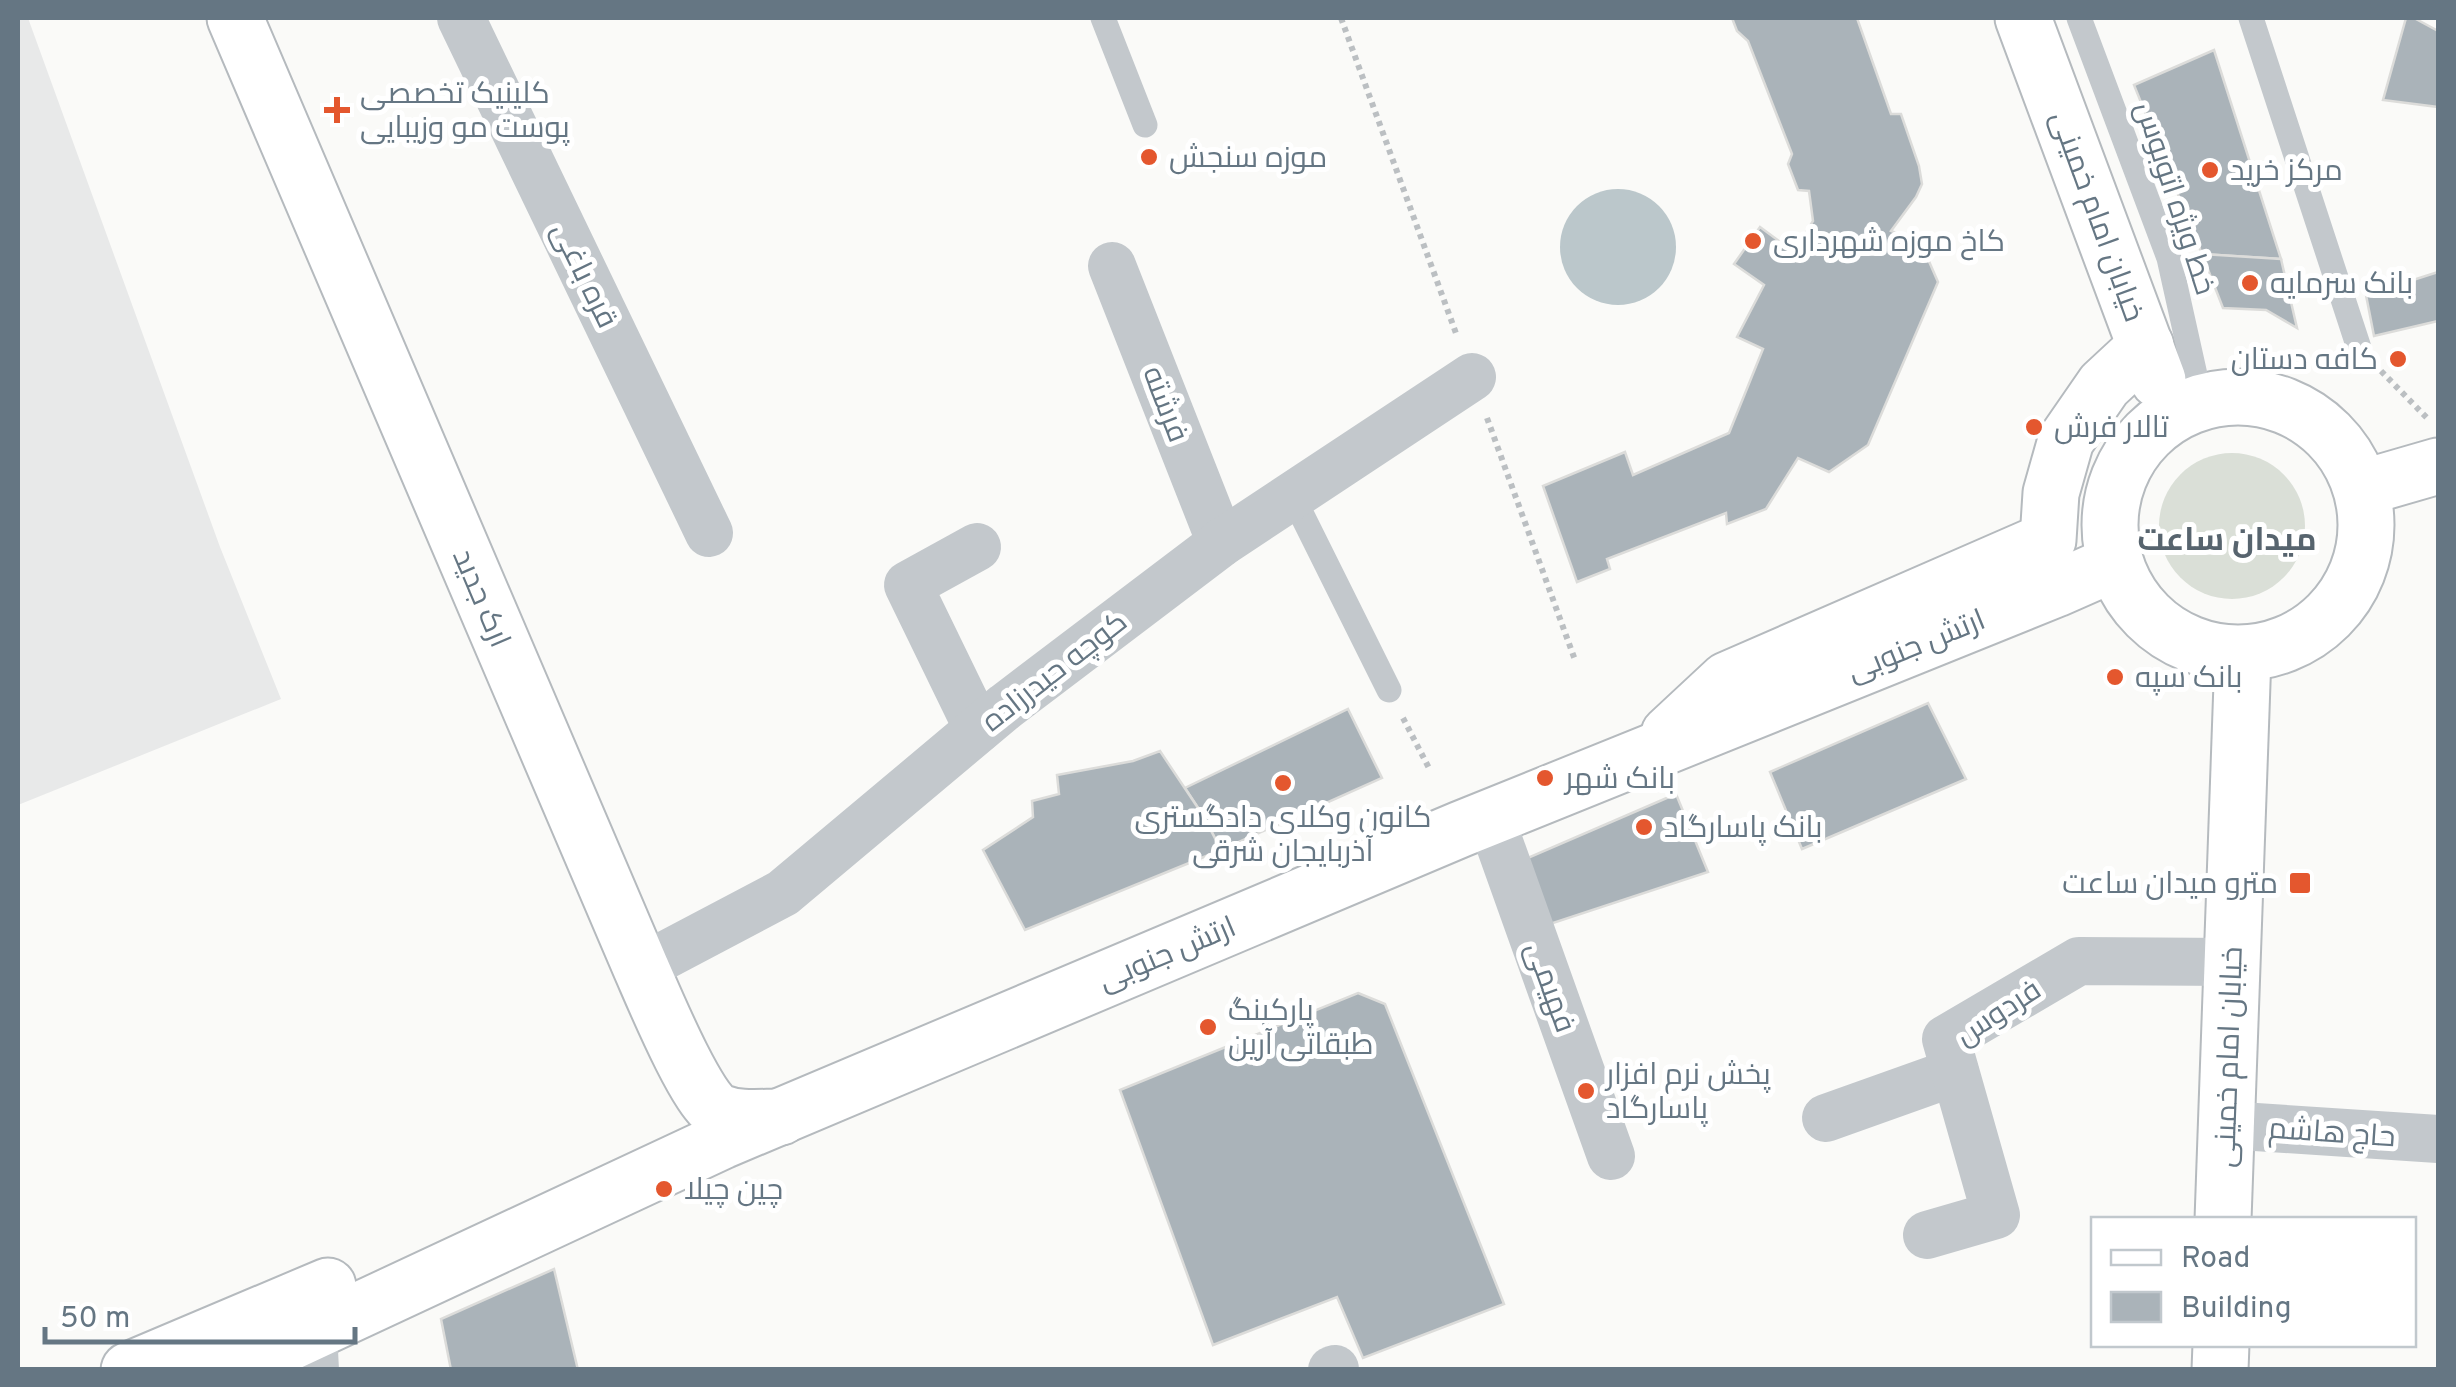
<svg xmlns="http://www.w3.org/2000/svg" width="2456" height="1387" font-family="Overpass,Cairo,sans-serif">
	<rect width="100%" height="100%" fill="#fafaf8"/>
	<path fill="#e8e9e9" d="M18 18H28L220 547 281 699 18 805Z"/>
	<circle fill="#dadfd7" cx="2232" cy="526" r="73"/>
	<circle fill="#bbc7cb" cx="1618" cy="247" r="58"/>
	<g fill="#aab3b9" stroke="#dcdcda" stroke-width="2.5">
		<path d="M1732 18H1857L1891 114H1901L1919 166 1922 184 1916 197 1891 231 1921 243 1938 282 1868 445 1829 472 1798 458 1766 509 1727 524 1726 513 1607 559 1610 569 1577 582 1543 486 1625 452 1633 475 1729 433 1763 349 1737 337 1764 285 1734 264 1760 227 1794 252 1813 221 1809 191 1798 190 1788 164 1792 154 1748 41 1737 31Z"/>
		<path d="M2406 18H2414L2438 31V107L2383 100Z"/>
		<path d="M2214 50 2281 259 2202 254 2134 85Z"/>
		<path d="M2202 254 2281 259 2297 328 2266 310 2223 308Z"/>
		<path d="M2438 272V321L2374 336 2366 295Z"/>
		<path d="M1928 703 1966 779 1802 849 1770 772Z"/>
		<path d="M1348 709 1382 778 1221 850 1204 817 1185 788Z"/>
		<path d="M1160 751 1204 817 1221 850 1025 930 983 850 1033 817 1032 801 1059 794 1057 775 1133 761Z"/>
		<path d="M1676 794 1708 872 1547 925 1521 861Z"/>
		<path d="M1358 993 1385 1004 1504 1304 1363 1358 1337 1297 1213 1345 1120 1090Z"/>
		<path d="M554 1269 578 1370H451L441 1319Z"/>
	</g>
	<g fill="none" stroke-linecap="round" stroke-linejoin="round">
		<defs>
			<g id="primary">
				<path d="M235 18 641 968C653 995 697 1102 719 1112 739 1120 760 1117 781 1117"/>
				<path d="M2023 18 2158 380"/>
				<circle cx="2238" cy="525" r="128"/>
				<path d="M2362 488 2438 466"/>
				<path d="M1669 734 1727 680 2048 540 2051 493 2066 440 2104 385 2146 346"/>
				<path d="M2223 1220 2243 655"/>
				<path d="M129 1370 328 1286"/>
				<path d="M231 1370 722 1141 1461 829 2056 589 2115 563"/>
				<path d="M2220 1370 2221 1344"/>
			</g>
		</defs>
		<use href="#primary" stroke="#b5babe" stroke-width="59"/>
		<g stroke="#bbbfc2" stroke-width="6" stroke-dasharray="5 5" stroke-linecap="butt">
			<path d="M1341 18 1457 336"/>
			<path d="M2381 371 2428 419"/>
			<path d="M1487 418 1575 660"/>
			<path d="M1403 718 1430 770"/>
		</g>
		<g stroke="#c3c8cc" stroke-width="25">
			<path d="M1103 18 1145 125"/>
			<path d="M2079 18 2169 258 2201 402"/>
			<path d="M2251 18 2359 348"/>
			<path d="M1292 495 1389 690"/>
		</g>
		<g stroke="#c3c8cc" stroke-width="48">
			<path d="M461 18 709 533"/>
			<path d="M1112 266 1221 543"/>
			<path d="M977 547 908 585 978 729"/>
			<path d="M1490 817 1611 1156"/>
			<path d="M641 968 783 893 1006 706 1221 543 1472 377"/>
			<path d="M1826 1118 1955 1072"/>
			<path d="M2225 1125 2438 1139"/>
			<path d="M1927 1235 1996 1215 1946 1039 2079 961 2232 962"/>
			<path d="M313 1332 315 1370"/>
			<path d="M1332 1370 1335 1369"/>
		</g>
		<use href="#primary" stroke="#fff" stroke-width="55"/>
	</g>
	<g fill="#e4572e" stroke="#fff" stroke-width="4">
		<path d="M332 95h10v10h10v10h-10v10h-10v-10h-10v-10h10z"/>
		<circle cx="1149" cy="157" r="10"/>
		<circle cx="2210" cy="170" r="10"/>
		<circle cx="1753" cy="241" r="10"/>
		<circle cx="2250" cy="283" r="10"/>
		<circle cx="2398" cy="359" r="10"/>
		<circle cx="2034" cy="427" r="10"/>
		<circle cx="2115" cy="677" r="10"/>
		<circle cx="1545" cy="778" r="10"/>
		<circle cx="1283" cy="783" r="10"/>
		<circle cx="1644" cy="827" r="10"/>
		<rect x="2288" y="871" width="24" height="24" rx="5"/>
		<circle cx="1208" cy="1027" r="10"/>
		<circle cx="1586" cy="1091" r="10"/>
		<circle cx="664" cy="1189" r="10"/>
	</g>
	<g text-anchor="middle" stroke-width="10" stroke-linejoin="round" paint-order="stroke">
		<g font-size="30" fill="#657683" stroke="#fff" text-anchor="start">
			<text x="360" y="103">کلینیک تخصصی<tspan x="360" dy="34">پوست مو وزیبایی</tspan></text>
			<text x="1169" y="167">موزه سنجش</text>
			<text x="2230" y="180">مرکز خرید</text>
			<text x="1773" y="251">کاخ موزه شهرداری</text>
			<text x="2270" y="293">بانک سرمایه</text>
			<text x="2378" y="369" text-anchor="end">کافه دستان</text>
			<text x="2054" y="437">تالار فرش</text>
			<text x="2135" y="687">بانک سپه</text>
			<text x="1565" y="788">بانک شهر</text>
			<text x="1283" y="827" text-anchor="middle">کانون وکلای دادگستری<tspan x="1283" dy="34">آذربایجان شرقی</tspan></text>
			<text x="1664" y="837">بانک پاسارگاد</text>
			<text x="2278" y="893" text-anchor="end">مترو میدان ساعت</text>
			<text x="1228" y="1020">پارکینگ<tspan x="1228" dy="34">طبقاتی آرین</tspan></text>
			<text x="1606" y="1084">پخش نرم افزار<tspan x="1606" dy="34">پاسارگاد</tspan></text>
			<text x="684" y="1199">چین چیلا</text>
		</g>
		<g font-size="30" fill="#657683" stroke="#fff">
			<text transform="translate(2176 198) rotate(72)" y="10">خط ویژه اتوبوس</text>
			<text transform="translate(2098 216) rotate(70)" y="10">خیابان امام خمینی</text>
			<text transform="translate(585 275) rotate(64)" y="10">قره باغی</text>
			<text transform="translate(1166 404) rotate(69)" y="10">فرشته</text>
			<text transform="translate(482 598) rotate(67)" y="10">ارک جدید</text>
			<text transform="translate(1916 645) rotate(-22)" y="10">ارتش جنوبی</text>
			<text transform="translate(1054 671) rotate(-38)" y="10">کوچه حیدرزاده</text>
			<text transform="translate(1167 953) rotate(-23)" y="10">ارتش جنوبی</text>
			<text transform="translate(1551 987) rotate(70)" y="10">فهیمی</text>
			<text transform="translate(1998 1012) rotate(-33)" y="10">فردوس</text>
			<text transform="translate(2228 1057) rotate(-88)" y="10">خیابان امام خمینی</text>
			<text transform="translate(2332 1132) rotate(4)" y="10">حاج هاشم</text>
		</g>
		<g font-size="32" font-weight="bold" fill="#57646e" stroke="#fff">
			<text x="2227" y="550">میدان ساعت</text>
		</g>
	</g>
	<rect width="2456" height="1387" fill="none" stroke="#657683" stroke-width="40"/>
	<rect x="2091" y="1217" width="325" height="130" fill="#ffffff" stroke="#c1c8cd" stroke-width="2.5"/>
	<rect x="2111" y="1250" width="50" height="15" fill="#ffffff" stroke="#c1c8cd" stroke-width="2.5"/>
	<text x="2181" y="1267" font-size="30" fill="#657683">Road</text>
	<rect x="2111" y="1292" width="50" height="30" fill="#aab3b9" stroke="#c1c8cd" stroke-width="2.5"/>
	<text x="2181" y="1317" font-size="30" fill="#657683">Building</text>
	<path d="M45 1327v15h310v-15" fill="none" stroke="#657683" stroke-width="5"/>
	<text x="60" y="1327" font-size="30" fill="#657683" stroke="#ffffff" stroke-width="8" paint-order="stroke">50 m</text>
</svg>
